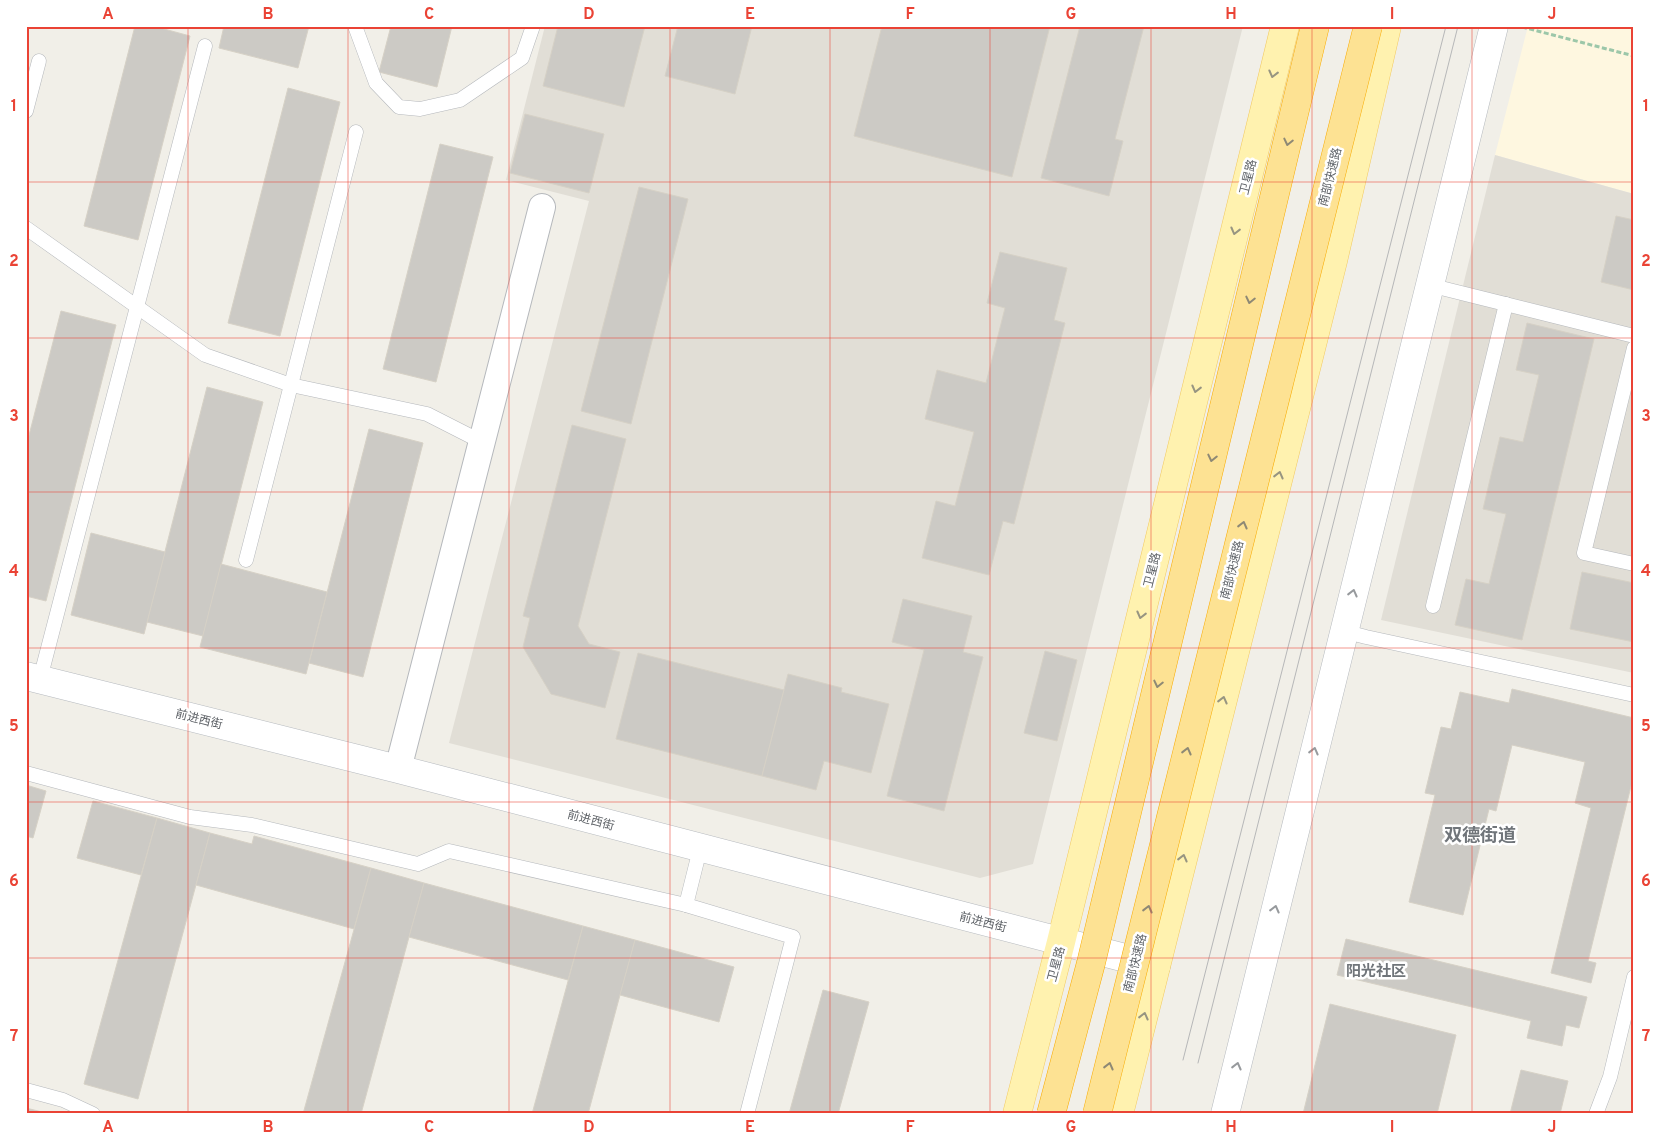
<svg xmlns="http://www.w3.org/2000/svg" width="1660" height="1140" font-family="Overpass,'Noto Sans SC',sans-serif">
	<rect width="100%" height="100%" fill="#f1efe8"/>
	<path fill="#fef7e0" d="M1528 26H1634V194L1495 155Z"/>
	<g fill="#e1ded6">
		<path d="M545 26H1243L1033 864 980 878 449 743 589 201 506 180Z"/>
		<path d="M1495 155 1634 194V673L1381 620Z"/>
	</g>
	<g fill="#cccac5" stroke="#d6d1c6">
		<path d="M135 26H153L190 36 138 240 84 226Z"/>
		<path d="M224 26H309L298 68 219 48Z"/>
		<path d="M391 26H452L437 87 379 72Z"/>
		<path d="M558 26H645L624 107 543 86Z"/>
		<path d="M678 26H752L735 94 665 76Z"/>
		<path d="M882 26H1050L1012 177 854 136Z"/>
		<path d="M1080 26H1144L1115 139 1123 141 1109 196 1041 178Z"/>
		<path d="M288 88 340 102 280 336 228 323Z"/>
		<path d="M525 114 604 134 589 193 510 173Z"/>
		<path d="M440 144 493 157 436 382 383 369Z"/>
		<path d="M639 187 688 199 631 424 581 411Z"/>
		<path d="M1616 216 1634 220V290L1601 282Z"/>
		<path d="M1000 252 1067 268 1054 320 1065 323 1014 524 1003 521 989 575 922 558 936 501 955 506 974 432 925 419 937 370 986 383 1005 308 987 303Z"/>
		<path d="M61 311 116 325 46 601 26 596V447Z"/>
		<path d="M1527 323 1594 339 1522 640 1455 625 1466 579 1489 584 1506 514 1483 509 1500 437 1523 442 1539 375 1516 370Z"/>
		<path d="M207 387 263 402 203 636 147 622Z"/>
		<path d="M572 425 626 439 578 626 589 644 620 652 605 708 551 694 523 647 530 618 523 616Z"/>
		<path d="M369 429 423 443 363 677 309 663Z"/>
		<path d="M91 533 165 552 144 634 71 615Z"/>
		<path d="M221 564 327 592 306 674 200 647Z"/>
		<path d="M1582 572 1634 583V642L1570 629Z"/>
		<path d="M903 599 972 616 963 652 983 657 944 811 887 796 924 650 892 642Z"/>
		<path d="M1045 651 1077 660 1057 741 1024 733Z"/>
		<path d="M638 653 784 690 762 776 616 739Z"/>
		<path d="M788 674 842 688 841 692 889 704 871 773 824 761 816 790 762 776Z"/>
		<path d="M1512 689 1634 718V774L1588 961 1596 963 1591 983 1551 973 1591 808 1575 803 1585 762 1512 745 1496 811 1489 809 1463 915 1409 902 1435 795 1425 793 1441 727 1451 729 1460 692 1509 703Z"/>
		<path d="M26 785 46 791 33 838 26 836Z"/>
		<path d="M93 801 157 818 141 875 77 858Z"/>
		<path d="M157 818 210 833 138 1099 84 1084Z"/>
		<path d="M210 833 252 844 254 836 371 868 354 929 196 885Z"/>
		<path d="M371 868 424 883 409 937 361 1114H303Z"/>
		<path d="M424 883 583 926 568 980 409 937Z"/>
		<path d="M583 926 635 940 620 995 588 1114H532Z"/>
		<path d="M1346 939 1587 997 1579 1028 1566 1025 1562 1046 1527 1038 1531 1021 1337 975Z"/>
		<path d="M635 940 734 967 719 1022 620 995Z"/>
		<path d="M823 990 869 1002 838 1114H789Z"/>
		<path d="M1330 1004 1456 1035 1437 1114H1303Z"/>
		<path d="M1521 1070 1568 1081 1560 1114H1510Z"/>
		<path d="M26 1108 46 1113V1114H26Z"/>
	</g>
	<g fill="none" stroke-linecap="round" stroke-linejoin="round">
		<defs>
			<g id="lane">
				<path d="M355 26 376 83 399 107 420 109 460 100 522 58 533 26"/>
				<path d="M26 111 39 61"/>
				<path d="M26 228 205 355 291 385 427 414 482 442"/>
				<path d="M1429 285 1634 336"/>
				<path d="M1634 348 1584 553 1634 564"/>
				<path d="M246 560 356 132"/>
				<path d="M1433 606 1506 304"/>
				<path d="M1343 631 1366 637 1634 695"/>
				<path d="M40 679 205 46"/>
				<path d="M26 773 190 817 252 825 418 864 449 851 686 905 793 937 747 1114"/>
				<path d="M686 905 700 849"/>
				<path d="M26 1090 63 1100 93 1114"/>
				<path d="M1596 1114 1610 1077 1634 977"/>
			</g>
			<path id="street" d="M398 769 542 207"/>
			<g id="secondary">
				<path d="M26 676 398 769 1156 966"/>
				<path d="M1225 1114 1494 26"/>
			</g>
			<g id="primary">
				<path d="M1017 1114 1061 942 1285 26"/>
				<path d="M1119 1114 1333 261 1387 26"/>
			</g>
		</defs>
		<use href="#lane" stroke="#b5b8bc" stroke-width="15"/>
		<use href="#street" stroke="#b5b8bc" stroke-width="28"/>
		<use href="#secondary" stroke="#b6babf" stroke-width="29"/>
		<use href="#primary" stroke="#f2c960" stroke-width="29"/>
		<path stroke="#9cc7a9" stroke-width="3" stroke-dasharray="5 2.5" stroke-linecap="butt" d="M1522 27 1634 56"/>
		<use href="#lane" stroke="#fff" stroke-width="14"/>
		<use href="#street" stroke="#fff" stroke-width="26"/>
		<use href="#secondary" stroke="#fff" stroke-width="28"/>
		<use href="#primary" stroke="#fff2af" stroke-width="28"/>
		<g stroke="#b6b7b8" stroke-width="1">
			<path d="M1183 1060 1446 26"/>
			<path d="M1198 1063 1458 26"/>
		</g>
		<defs>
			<g id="highway-bridge">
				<path d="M1051 1114 1091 963 1315 26"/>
				<path d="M1097 1114 1368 26"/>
			</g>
		</defs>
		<use href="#highway-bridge" stroke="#f9ab00" stroke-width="29" stroke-linecap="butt"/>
		<use href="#highway-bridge" stroke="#fde293" stroke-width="28"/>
	</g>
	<defs><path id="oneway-chevron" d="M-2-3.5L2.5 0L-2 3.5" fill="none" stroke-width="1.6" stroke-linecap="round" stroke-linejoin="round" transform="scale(1.25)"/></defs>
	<g stroke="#979581">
		<use href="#oneway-chevron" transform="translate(1273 74) rotate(104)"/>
		<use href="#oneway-chevron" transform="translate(1235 231) rotate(104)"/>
		<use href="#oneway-chevron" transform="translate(1196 389) rotate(104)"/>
		<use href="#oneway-chevron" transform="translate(1279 475) rotate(-76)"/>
		<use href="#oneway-chevron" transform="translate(1141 615) rotate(104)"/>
		<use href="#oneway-chevron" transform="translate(1223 700) rotate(-76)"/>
		<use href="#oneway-chevron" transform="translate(1183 858) rotate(-76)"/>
		<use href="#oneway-chevron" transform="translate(1144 1016) rotate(-76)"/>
	</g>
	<g stroke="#8e8975">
		<use href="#oneway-chevron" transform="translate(1288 142) rotate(103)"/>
		<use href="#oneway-chevron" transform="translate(1250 300) rotate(103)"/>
		<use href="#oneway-chevron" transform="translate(1212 458) rotate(103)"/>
		<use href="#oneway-chevron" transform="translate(1243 525) rotate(-76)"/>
		<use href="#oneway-chevron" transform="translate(1158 684) rotate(103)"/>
		<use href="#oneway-chevron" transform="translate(1187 751) rotate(-76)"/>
		<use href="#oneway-chevron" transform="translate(1148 909) rotate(-76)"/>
		<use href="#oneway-chevron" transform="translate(1109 1066) rotate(-76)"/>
	</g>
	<g stroke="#979a9d">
		<use href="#oneway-chevron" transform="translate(1353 593) rotate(-76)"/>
		<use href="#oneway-chevron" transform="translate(1314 751) rotate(-76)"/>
		<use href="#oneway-chevron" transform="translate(1275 909) rotate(-76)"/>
		<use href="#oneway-chevron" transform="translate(1237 1066) rotate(-76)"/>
	</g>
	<path fill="none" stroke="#ea4335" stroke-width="1" stroke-opacity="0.55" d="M188 26V1114M348 26V1114M509 26V1114M670 26V1114M830 26V1114M990 26V1114M1151 26V1114M1312 26V1114M1472 26V1114M26 182H1634M26 338H1634M26 492H1634M26 648H1634M26 802H1634M26 958H1634"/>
	<g text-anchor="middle" stroke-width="5" stroke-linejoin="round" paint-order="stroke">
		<g font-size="12" fill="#5f6368" stroke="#fff">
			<text transform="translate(1248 177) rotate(-76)" y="4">卫星路</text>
			<text transform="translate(1330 177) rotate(-76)" y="4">南部快速路</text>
			<text transform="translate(1152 570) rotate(-76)" y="4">卫星路</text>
			<text transform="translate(1232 570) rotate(-76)" y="4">南部快速路</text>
			<text transform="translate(199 719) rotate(14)" y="4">前进西街</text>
			<text transform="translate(591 820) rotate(15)" y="4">前进西街</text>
			<text transform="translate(983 922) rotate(14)" y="4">前进西街</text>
			<text transform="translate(1135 963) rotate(-76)" y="4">南部快速路</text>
			<text transform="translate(1056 964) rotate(-75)" y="4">卫星路</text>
		</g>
		<g font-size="15" font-weight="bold" fill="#70757a" stroke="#fff">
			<text x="1376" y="976">阳光社区</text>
		</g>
		<g font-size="18" font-weight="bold" fill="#70757a" stroke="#fff">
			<text x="1480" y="841">双德街道</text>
		</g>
	</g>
	<rect width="1660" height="1140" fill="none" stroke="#ffffff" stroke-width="55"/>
	<rect x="28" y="28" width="1604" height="1084" fill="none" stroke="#ea4335" stroke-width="2"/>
	<g font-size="16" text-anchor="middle" font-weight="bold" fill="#ea4335">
		<text x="108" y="19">A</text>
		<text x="268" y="19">B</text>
		<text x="429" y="19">C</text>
		<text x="589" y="19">D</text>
		<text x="750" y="19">E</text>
		<text x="910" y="19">F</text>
		<text x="1071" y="19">G</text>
		<text x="1231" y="19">H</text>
		<text x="1392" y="19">I</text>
		<text x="1552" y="19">J</text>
		<text x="14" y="111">1</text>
		<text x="1646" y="111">1</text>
		<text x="14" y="266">2</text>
		<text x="1646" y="266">2</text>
		<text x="14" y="421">3</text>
		<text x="1646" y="421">3</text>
		<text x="14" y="576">4</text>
		<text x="1646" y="576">4</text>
		<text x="14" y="731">5</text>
		<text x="1646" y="731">5</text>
		<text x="14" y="886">6</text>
		<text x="1646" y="886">6</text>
		<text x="14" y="1041">7</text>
		<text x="1646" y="1041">7</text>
		<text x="108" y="1132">A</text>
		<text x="268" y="1132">B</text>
		<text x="429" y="1132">C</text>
		<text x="589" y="1132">D</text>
		<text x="750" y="1132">E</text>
		<text x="910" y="1132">F</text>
		<text x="1071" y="1132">G</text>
		<text x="1231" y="1132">H</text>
		<text x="1392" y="1132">I</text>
		<text x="1552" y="1132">J</text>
	</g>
</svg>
